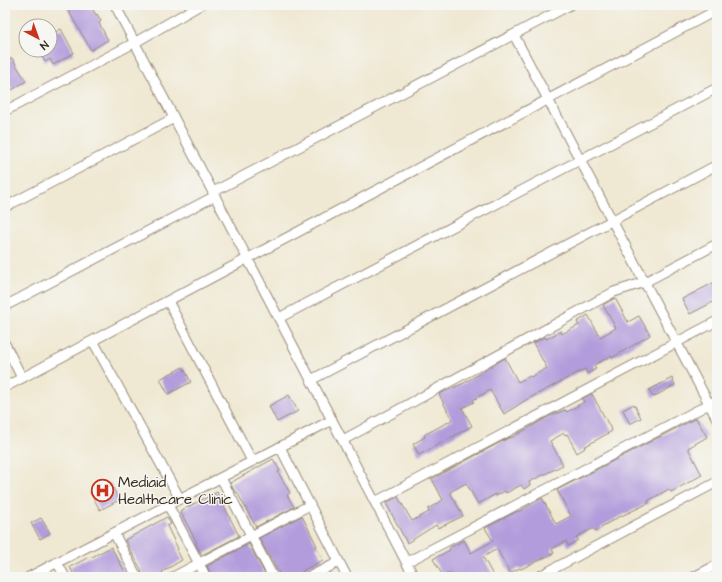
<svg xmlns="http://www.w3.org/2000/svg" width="722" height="582" font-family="'Architects Daughter',sans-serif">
	<rect width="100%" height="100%" fill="#f6f6f2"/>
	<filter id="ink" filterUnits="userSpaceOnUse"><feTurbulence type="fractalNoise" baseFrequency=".025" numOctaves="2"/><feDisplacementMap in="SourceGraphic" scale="8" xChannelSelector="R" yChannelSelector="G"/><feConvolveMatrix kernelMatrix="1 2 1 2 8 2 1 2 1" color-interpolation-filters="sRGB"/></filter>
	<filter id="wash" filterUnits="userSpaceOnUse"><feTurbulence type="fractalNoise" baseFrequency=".012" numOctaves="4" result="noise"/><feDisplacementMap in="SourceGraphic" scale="16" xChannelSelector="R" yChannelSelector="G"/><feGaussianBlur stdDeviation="0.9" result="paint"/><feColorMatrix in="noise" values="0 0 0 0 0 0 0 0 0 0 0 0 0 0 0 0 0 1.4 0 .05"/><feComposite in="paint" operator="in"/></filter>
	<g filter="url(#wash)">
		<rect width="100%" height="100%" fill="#efe8d2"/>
		<g id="blocks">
			<g fill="#b29cdb">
				<path d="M65 5H90L96 15 97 14 101 21 99 23 108 40 91 50Z"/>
				<path d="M61 29 74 53 53 65 50 59 45 62 39 50H50V35Z"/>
				<path d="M12 58 26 81 12 90 5 78V62Z"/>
				<path d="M717 281V300L690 314 682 299Z"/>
				<path d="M615 298 628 322 639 316 650 335 612 358 611 356 594 365 596 369 587 374 585 369 526 400 504 414 490 390 473 400 474 402 462 408 472 426 419 455 413 444 425 437 424 435 452 420 439 394 464 383 505 358 518 382 530 376 531 377 547 368 533 343 545 337 546 339 561 331 562 334 579 325 577 322 588 315 600 337 616 328 603 305Z"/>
				<path d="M183 367 191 382 168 394 160 379Z"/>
				<path d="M672 378 675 385 653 397 649 390Z"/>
				<path d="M592 394 612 431 584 447 585 448 577 453 567 434 565 435 564 433 550 441 563 465 529 482 530 485 524 489 521 485 506 493 505 491 496 496V494L478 504 466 483 450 492 463 516 438 528 436 525 407 543 386 503 398 497 412 521 429 512 428 509 443 500 432 479 510 437 511 438 550 416 565 410 567 412 584 402 582 399Z"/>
				<path d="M289 395 298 411 277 422 269 406Z"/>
				<path d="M634 404 641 418 630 424 623 410Z"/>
				<path d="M696 418 707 437 688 448 702 475 671 492 669 489 648 501 649 503 617 518 601 527 602 528 596 531 594 529H592L576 537 578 540 568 546 566 541 552 549 554 553 521 569 520 568 510 573 497 549 483 557 494 577H454L451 572 443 576 433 559 450 550 449 548 464 540 471 553 493 541 485 528 518 511V512L542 498 556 524 571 516 557 490Z"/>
				<path d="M273 459 280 471 278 472 290 493 287 495 294 507 256 527 237 492H235L230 483Z"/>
				<path d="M110 482 119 500 100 510 90 492Z"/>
				<path d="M217 492 239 536 202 555 196 544 197 543 180 511Z"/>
				<path d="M302 516 317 546 316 547 323 560 302 571 303 573 295 577H281L259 538Z"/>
				<path d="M167 517 171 524 167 526 178 549 177 550 182 560 162 572 163 573 155 577H143L141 572 142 571 125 540Z"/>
				<path d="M41 518 50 533 40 539 31 523Z"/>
				<path d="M249 544 266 576 212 577 207 566Z"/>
				<path d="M111 547 128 577H75L70 567 89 557 90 558Z"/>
			</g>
		</g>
	</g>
	<g filter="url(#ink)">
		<use href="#blocks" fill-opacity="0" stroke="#958978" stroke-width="1"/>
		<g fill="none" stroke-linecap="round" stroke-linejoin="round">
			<defs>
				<g id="street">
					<path d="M115 5 414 577"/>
					<path d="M514 35 717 419"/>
					<path d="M5 111 134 43 200 5"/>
					<path d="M213 192 570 5"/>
					<path d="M5 207 174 118"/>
					<path d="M168 301 252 461"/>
					<path d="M5 306 215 196"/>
					<path d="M279 318 717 88"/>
					<path d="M93 341 180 499"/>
					<path d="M5 344 22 378"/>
					<path d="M311 380 717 165"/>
					<path d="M5 387 717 10"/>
					<path d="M343 440 614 292 645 282 717 244"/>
					<path d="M280 447 347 577"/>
					<path d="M221 478 273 577"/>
					<path d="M375 502 717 321"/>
					<path d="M168 505 206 577"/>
					<path d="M114 533 137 577"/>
					<path d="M57 562 65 577"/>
					<path d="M407 562 717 400"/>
					<path d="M29 577 332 420"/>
					<path d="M173 577 310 505"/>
					<path d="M309 577 339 562"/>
					<path d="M538 577 717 482"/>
					<path d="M694 577 717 565"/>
				</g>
			</defs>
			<use href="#street" stroke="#958978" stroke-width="11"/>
			<use href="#street" stroke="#fff" stroke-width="9"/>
		</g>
	</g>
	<defs>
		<symbol id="hospital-ring" viewBox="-11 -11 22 22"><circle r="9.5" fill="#f6f6f2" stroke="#c8321e" stroke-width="1.5"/><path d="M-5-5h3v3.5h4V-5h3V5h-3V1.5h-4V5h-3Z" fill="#c8321e"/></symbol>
	</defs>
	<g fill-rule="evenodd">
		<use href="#hospital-ring" x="90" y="478" width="25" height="25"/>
	</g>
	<g text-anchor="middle" stroke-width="3" stroke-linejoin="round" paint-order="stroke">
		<g font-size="15" fill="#3b2a1e" stroke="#f6f6f2" text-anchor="start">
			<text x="118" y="487">Mediaid<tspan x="118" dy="17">Healthcare Clinic</tspan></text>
		</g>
	</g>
	<rect width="722" height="582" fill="none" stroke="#f6f6f2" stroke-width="20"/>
	<g transform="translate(38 38) rotate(139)"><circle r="19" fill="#f6f6f2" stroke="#aba49d"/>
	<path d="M0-3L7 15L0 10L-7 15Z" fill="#c8321e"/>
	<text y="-6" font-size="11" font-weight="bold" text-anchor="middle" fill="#3b2a1e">N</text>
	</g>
</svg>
